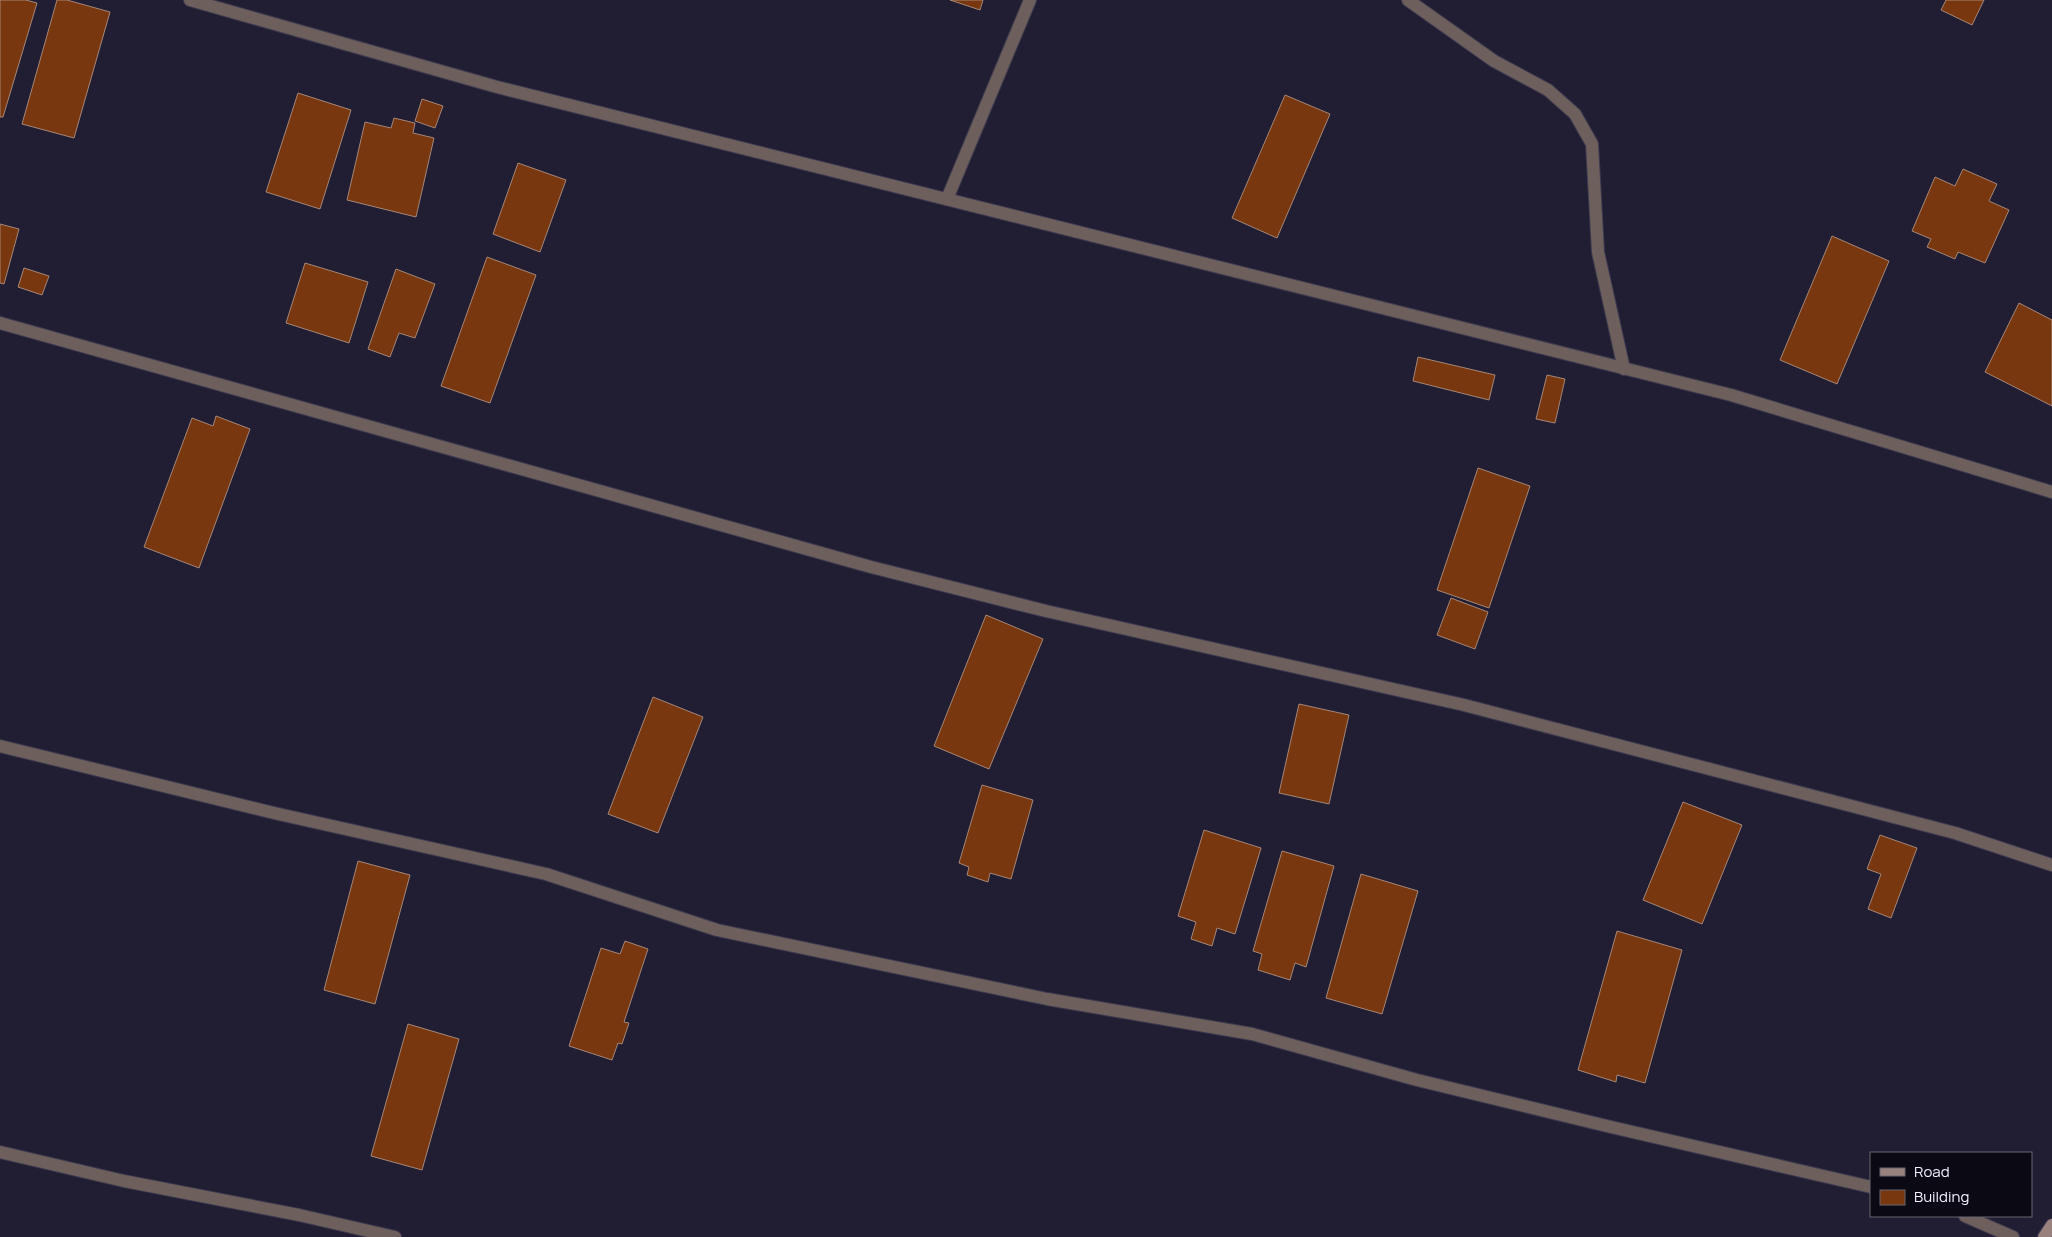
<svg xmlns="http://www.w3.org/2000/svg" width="2052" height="1237" font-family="Manrope,sans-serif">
	<rect width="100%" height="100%" fill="#211d33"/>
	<g fill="#78370f" stroke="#a58778">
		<path d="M0 0H26L37 3 3 117H0Z"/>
		<path d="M57 0H67L110 12 74 138 22 124Z"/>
		<path d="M950 0H983L980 10Z"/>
		<path d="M1946 0H1984L1972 25 1941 10Z"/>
		<path d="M298 93 351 110 320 209 266 192Z"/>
		<path d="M1285 95 1330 114 1277 238 1232 218Z"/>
		<path d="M422 99 443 106 435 128 415 121Z"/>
		<path d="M394 118 415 123 413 133 434 138 416 217 347 200 365 122 391 128Z"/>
		<path d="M518 163 566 180 540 252 493 234Z"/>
		<path d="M1963 169 1997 184 1989 201 2009 210 1985 263 1958 252 1955 259 1927 247 1931 239 1912 231 1935 177 1955 186Z"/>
		<path d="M0 224 19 229 4 284 0 283Z"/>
		<path d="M1832 236 1889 261 1837 384 1780 360Z"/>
		<path d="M487 257 536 275 490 403 441 386Z"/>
		<path d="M305 263 368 282 349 343 286 323Z"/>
		<path d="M24 268 49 276 42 295 18 287Z"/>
		<path d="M396 269 435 284 415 338 399 333 390 357 368 349Z"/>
		<path d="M2019 303 2052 320V406L1985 372Z"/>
		<path d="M1418 357 1495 375 1489 400 1413 381Z"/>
		<path d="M1547 375 1565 379 1555 423 1536 419Z"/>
		<path d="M216 416 250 429 199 568 144 547 192 418 213 426Z"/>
		<path d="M1478 468 1530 486 1489 608 1437 590Z"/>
		<path d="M1451 598 1488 612 1475 649 1437 635Z"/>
		<path d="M986 615 1043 639 989 769 934 746Z"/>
		<path d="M653 697 703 717 658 833 608 814Z"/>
		<path d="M1299 704 1349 715 1329 804 1279 793Z"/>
		<path d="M982 785 1033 800 1011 879 990 873 988 882 967 875 969 867 959 863Z"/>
		<path d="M1683 802 1742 825 1702 924 1643 900Z"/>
		<path d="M1204 830 1261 848 1235 934 1217 928 1212 946 1191 939 1196 922 1178 916Z"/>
		<path d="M1880 835 1917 848 1891 918 1868 909 1881 874 1867 869Z"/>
		<path d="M1282 851 1334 866 1306 967 1295 963 1290 980 1258 970 1262 954 1253 951Z"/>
		<path d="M358 861 410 875 375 1004 324 990Z"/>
		<path d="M1361 874 1418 891 1382 1014 1326 998Z"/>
		<path d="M1617 931 1682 950 1645 1083 1617 1075 1616 1082 1578 1070Z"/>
		<path d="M625 941 648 949 624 1022 629 1023 622 1044 618 1043 612 1060 569 1046 601 948 620 954Z"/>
		<path d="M408 1024 459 1039 422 1170 371 1156Z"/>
	</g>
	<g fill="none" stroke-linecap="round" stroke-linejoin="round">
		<defs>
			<g id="street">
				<path d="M190 0 497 87 1731 395 2052 492"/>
				<path d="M1408 0 1494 61 1548 90 1575 114 1592 144 1598 252 1624 369"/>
				<path d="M947 199 1030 0"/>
				<path d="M0 323 871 567 1046 611 1464 705 1955 833 2052 865"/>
				<path d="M0 746 274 813 546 874 717 930 1047 999 1252 1034 1417 1080 1611 1127 1871 1187"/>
				<path d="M0 1152 124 1181 299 1215 395 1237"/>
				<path d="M1965 1216 2013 1237"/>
			</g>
			<path id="secondary" d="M2044 1237 2052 1225"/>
		</defs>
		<use href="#street" stroke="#3e3b4f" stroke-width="14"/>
		<use href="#secondary" stroke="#3e3b4f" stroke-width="14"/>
		<use href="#street" stroke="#6d5f5c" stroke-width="12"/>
		<use href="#secondary" stroke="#99827e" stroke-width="12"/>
	</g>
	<rect x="1870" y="1152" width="162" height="65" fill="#0b0913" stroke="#686671"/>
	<rect x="1880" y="1168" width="25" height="8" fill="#99827e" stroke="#686671"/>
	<text x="1914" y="1177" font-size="15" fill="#f3f1fe">Road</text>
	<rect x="1880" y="1190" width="25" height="15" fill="#78370f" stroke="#686671"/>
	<text x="1914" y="1202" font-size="15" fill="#f3f1fe">Building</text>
</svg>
